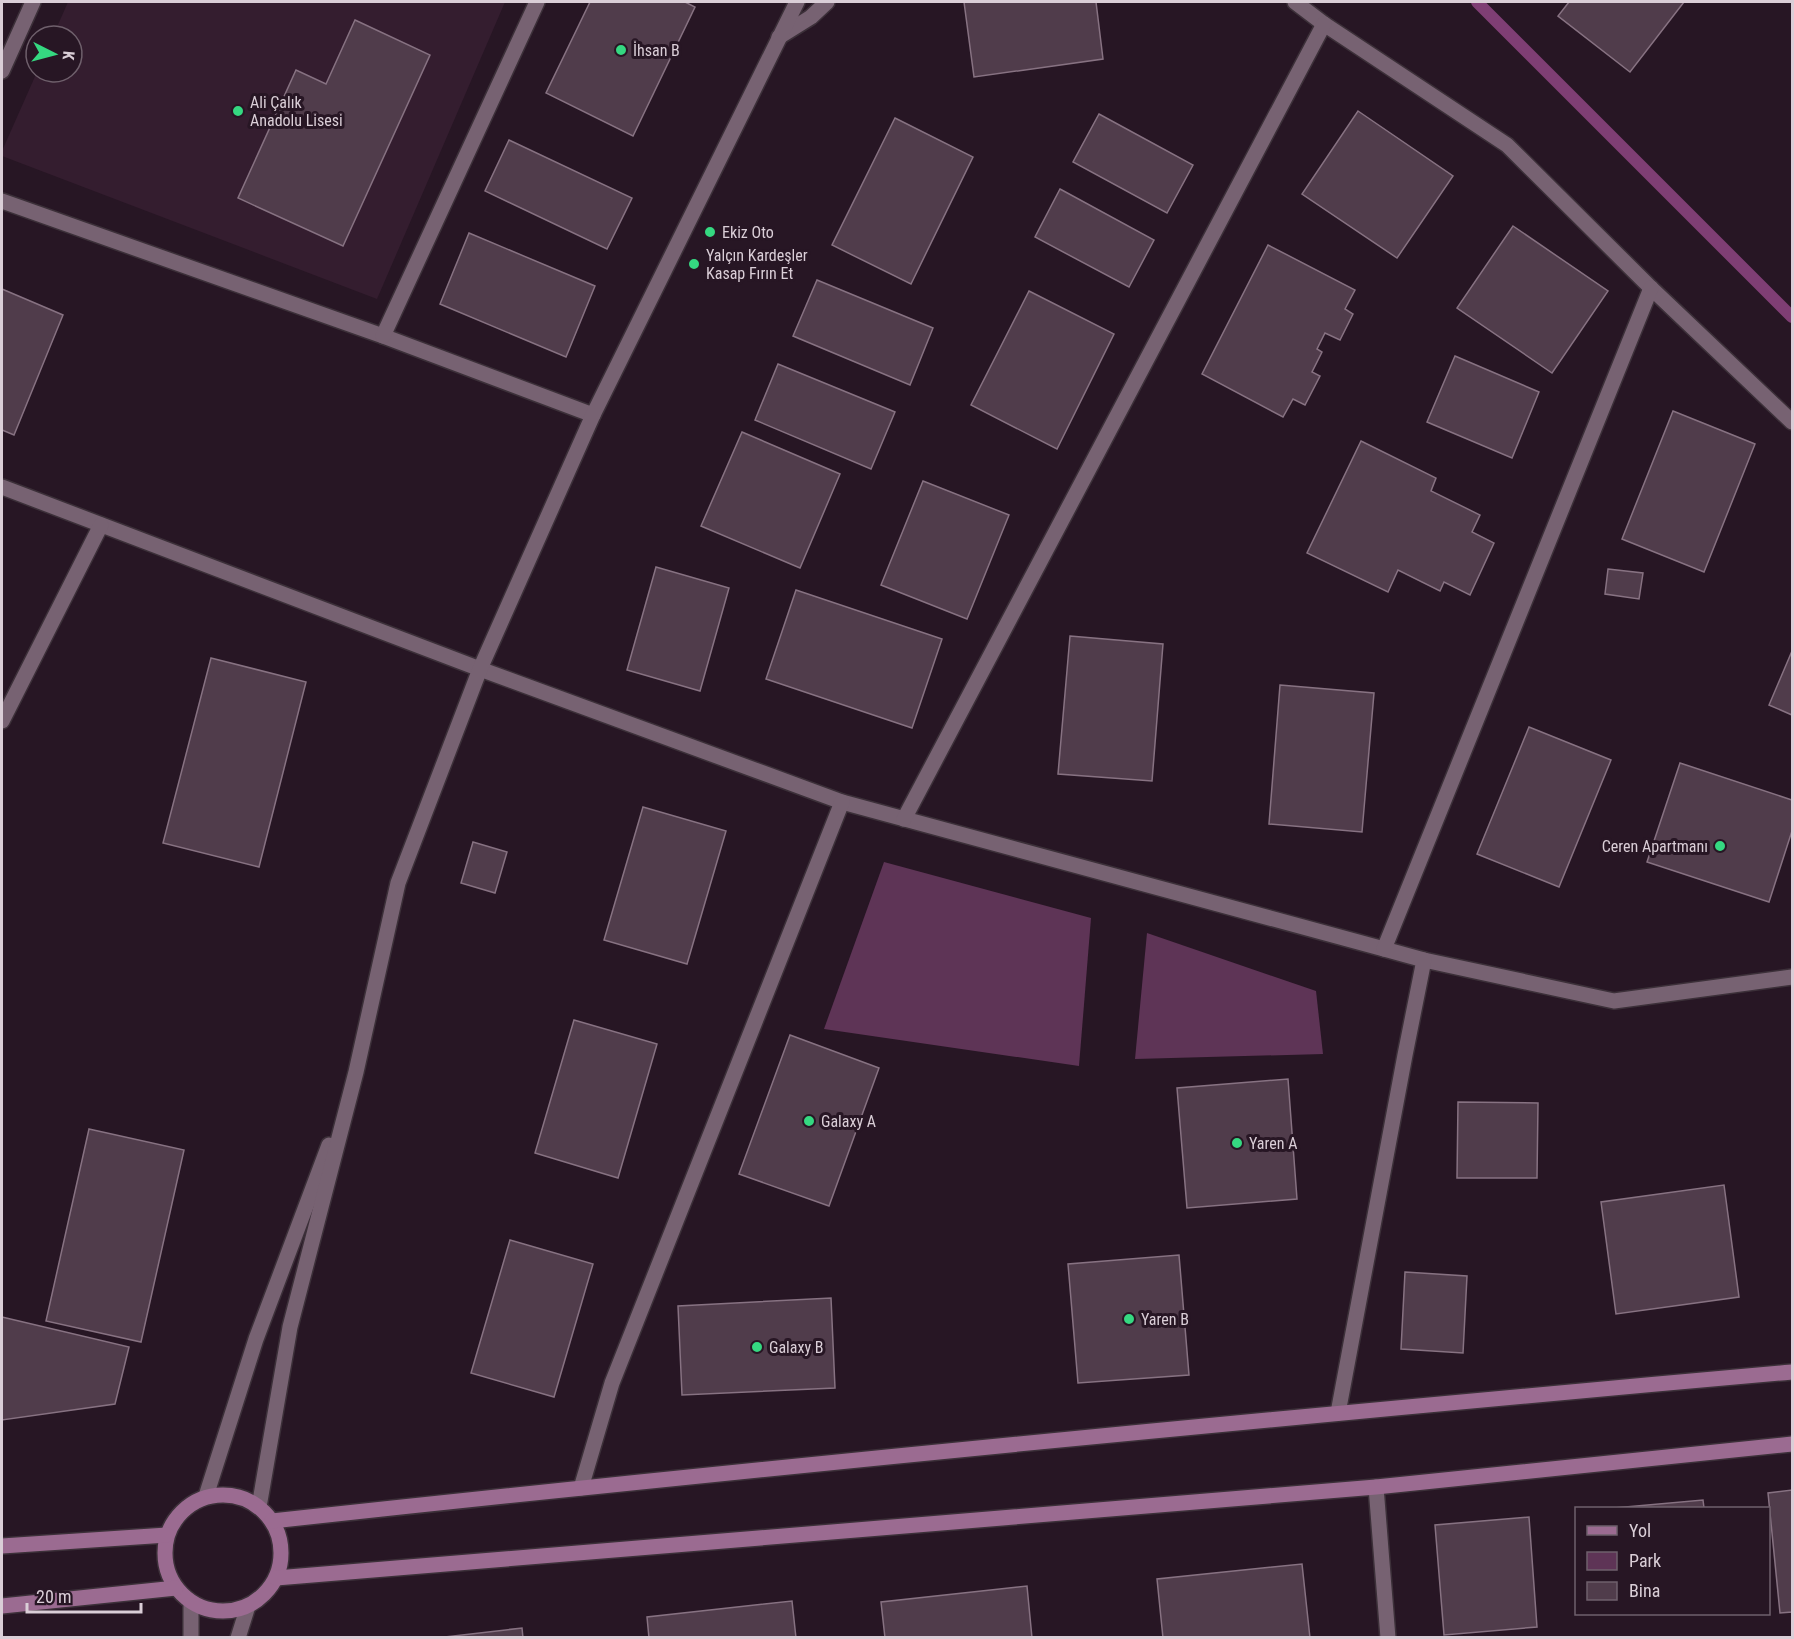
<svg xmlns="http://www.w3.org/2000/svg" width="1794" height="1639" font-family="'Roboto Condensed',sans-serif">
	<rect width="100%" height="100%" fill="#271624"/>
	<path fill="#341d2f" d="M68 2H505L377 299 2 156V151L37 72H72V36H53Z"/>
	<g fill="#5e3456">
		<path d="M884 862 1091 918 1079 1066 824 1029Z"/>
		<path d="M1147 933 1316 991 1323 1054 1135 1059Z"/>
	</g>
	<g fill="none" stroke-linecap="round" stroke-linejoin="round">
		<path stroke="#7f3e74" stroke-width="12" d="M1477 2 1792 317"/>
	</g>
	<g fill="#503c4b" stroke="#877282" stroke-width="1.5">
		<path d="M590 2H685L695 7 633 136 546 93Z"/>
		<path d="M964 2H1096L1103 59 974 77Z"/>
		<path d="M1569 2H1684L1630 72 1558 16Z"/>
		<path d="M355 20 430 55 343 246 238 198 296 70 326 84Z"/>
		<path d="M1358 111 1453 176 1397 258 1302 194Z"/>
		<path d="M1099 114 1193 165 1167 213 1073 162Z"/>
		<path d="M895 118 973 157 911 284 832 245Z"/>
		<path d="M509 140 632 198 607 249 485 191Z"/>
		<path d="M1060 189 1154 240 1129 287 1035 237Z"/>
		<path d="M1513 226 1608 291 1552 373 1457 308Z"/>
		<path d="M469 233 595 286 566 357 440 304Z"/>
		<path d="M1268 245 1355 290 1345 309 1353 314 1340 340 1325 333 1317 349 1322 352 1312 372 1320 376 1305 405 1293 399 1283 417 1202 374Z"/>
		<path d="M817 280 933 328 910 385 793 336Z"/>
		<path d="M2 289 63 315 14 435 2 430Z"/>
		<path d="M1029 291 1114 334 1057 449 971 405Z"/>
		<path d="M1455 356 1539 392 1512 458 1427 422Z"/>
		<path d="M778 364 895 412 871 469 755 420Z"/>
		<path d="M1673 411 1755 444 1704 572 1622 539Z"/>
		<path d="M742 432 840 474 800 568 701 526Z"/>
		<path d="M1361 441 1436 478 1431 491 1480 515 1472 532 1494 543 1470 595 1444 582 1440 591 1398 570 1388 592 1307 553Z"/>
		<path d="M923 481 1009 515 967 619 881 585Z"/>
		<path d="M656 567 729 588 700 691 627 670Z"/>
		<path d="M1608 569 1643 573 1639 599 1605 594Z"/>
		<path d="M796 590 942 639 912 728 766 679Z"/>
		<path d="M1070 636 1163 644 1152 781 1058 774Z"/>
		<path d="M1792 651V715L1769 705Z"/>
		<path d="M211 658 306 682 259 867 163 843Z"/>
		<path d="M1280 685 1374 693 1362 832 1269 824Z"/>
		<path d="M1529 727 1611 760 1559 887 1477 854Z"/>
		<path d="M1680 763 1792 800V831L1769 902 1647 862Z"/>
		<path d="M643 807 726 831 687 964 604 940Z"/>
		<path d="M473 842 507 852 495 893 461 883Z"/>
		<path d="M574 1020 657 1044 618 1178 535 1153Z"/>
		<path d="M790 1035 879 1068 829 1206 739 1174Z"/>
		<path d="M1288 1079 1297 1199 1187 1208 1177 1088Z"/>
		<path d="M1458 1102 1538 1103 1537 1178H1457Z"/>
		<path d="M89 1129 184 1150 141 1342 46 1321Z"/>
		<path d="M1724 1185 1739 1297 1616 1314 1601 1202Z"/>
		<path d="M510 1240 593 1264 554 1397 471 1373Z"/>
		<path d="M1179 1255 1189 1375 1078 1383 1068 1264Z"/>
		<path d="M1405 1272 1467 1276 1463 1353 1401 1349Z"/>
		<path d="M831 1298 835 1388 682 1395 678 1306Z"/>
		<path d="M2 1317 129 1347 115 1404 2 1420Z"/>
		<path d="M1792 1490V1612L1780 1613 1768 1493Z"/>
		<path d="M1703 1500 1704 1508H1614Z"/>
		<path d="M1529 1517 1537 1627 1444 1635 1435 1525Z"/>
		<path d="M1302 1564 1310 1638H1163L1157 1579Z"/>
		<path d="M1027 1586 1032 1638H885L881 1602Z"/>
		<path d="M792 1601 796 1638H649L647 1617Z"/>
		<path d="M522 1628 523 1638H436Z"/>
	</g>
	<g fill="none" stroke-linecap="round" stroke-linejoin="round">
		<defs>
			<g id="minor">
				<path d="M1295 2 1324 24 1507 145 1651 288 1792 422"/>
				<path d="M2 71 33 2"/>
				<path d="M2 201 383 336 593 415"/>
				<path d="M383 336 537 2"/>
				<path d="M2 487 480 669 842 802 1384 949"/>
				<path d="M2 721 101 525"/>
				<path d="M904 819 1324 24"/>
				<path d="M1424 960 1614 1001 1792 977"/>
				<path d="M1338 1413 1405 1055 1424 960 1384 949 1651 288"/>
				<path d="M1376 1487 1388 1638"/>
				<path d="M581 1488 612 1383 842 802"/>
				<path d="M191 1602V1638"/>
				<path d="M238 1638 248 1606"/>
			</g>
			<g id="tertiary">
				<path d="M779 37 811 17 827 2"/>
				<path d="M206 1496 256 1339 329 1145"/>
				<path d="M259 1507 290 1327 356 1072 398 883 480 669 593 415 797 2"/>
			</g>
			<g id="secondary">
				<circle cx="223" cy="1553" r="58"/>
				<path d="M272 1521C778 1466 1285 1417 1792 1372"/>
				<path d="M2 1546 167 1535"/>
				<path d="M276 1578 1376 1487 1792 1444"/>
				<path d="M2 1606 176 1588"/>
			</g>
		</defs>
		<use href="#minor" stroke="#3c3039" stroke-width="18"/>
		<use href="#tertiary" stroke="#3c3039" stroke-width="18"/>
		<use href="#secondary" stroke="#3c3039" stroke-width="18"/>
		<use href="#minor" stroke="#776272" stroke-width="15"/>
		<use href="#tertiary" stroke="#776272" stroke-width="15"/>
		<use href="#secondary" stroke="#9b6b91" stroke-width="15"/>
	</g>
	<g fill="#35d881" stroke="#271624" stroke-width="2">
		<circle cx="621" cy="50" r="6"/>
		<circle cx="238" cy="111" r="6"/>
		<circle cx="710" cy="232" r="6"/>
		<circle cx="694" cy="264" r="6"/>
		<circle cx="1720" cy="846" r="6"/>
		<circle cx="809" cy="1121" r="6"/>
		<circle cx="1237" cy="1143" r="6"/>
		<circle cx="1129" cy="1319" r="6"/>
		<circle cx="757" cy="1347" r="6"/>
	</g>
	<g text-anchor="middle" stroke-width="6" stroke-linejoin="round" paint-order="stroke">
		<g font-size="16" fill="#daced7" stroke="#271624" text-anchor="start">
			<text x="633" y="56">İhsan B</text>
			<text x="250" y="108">Ali Çalık<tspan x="250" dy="18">Anadolu Lisesi</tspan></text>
			<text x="722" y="238">Ekiz Oto</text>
			<text x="706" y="261">Yalçın Kardeşler<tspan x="706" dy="18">Kasap Fırın Et</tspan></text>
			<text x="1708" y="852" text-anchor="end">Ceren Apartmanı</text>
			<text x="821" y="1127">Galaxy A</text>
			<text x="1249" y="1149">Yaren A</text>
			<text x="1141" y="1325">Yaren B</text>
			<text x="769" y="1353">Galaxy B</text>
		</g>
	</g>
	<rect width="1794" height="1639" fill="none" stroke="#daced7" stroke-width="6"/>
	<rect x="1575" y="1507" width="195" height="108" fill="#271624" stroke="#6f606c" stroke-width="1.5"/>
	<rect x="1587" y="1526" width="30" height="9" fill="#9b6b91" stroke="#6f606c" stroke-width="1.5"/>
	<text x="1629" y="1537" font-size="18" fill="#daced7">Yol</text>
	<rect x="1587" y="1552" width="30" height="18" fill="#5e3456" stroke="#6f606c" stroke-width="1.5"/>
	<text x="1629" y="1567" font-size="18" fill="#daced7">Park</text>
	<rect x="1587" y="1582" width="30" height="18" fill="#503c4b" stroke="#6f606c" stroke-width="1.5"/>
	<text x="1629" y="1597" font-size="18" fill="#daced7">Bina</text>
	<g transform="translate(54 54) rotate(96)"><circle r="28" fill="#271624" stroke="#6f606c" stroke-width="1.5"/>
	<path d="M0-4.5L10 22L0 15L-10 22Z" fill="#35d881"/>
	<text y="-9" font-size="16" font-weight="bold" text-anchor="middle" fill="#daced7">K</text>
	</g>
	<path d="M27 1603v9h114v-9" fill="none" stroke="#daced7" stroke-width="3"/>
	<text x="36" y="1603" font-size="18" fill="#daced7" stroke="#271624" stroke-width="4.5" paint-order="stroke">20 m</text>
</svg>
